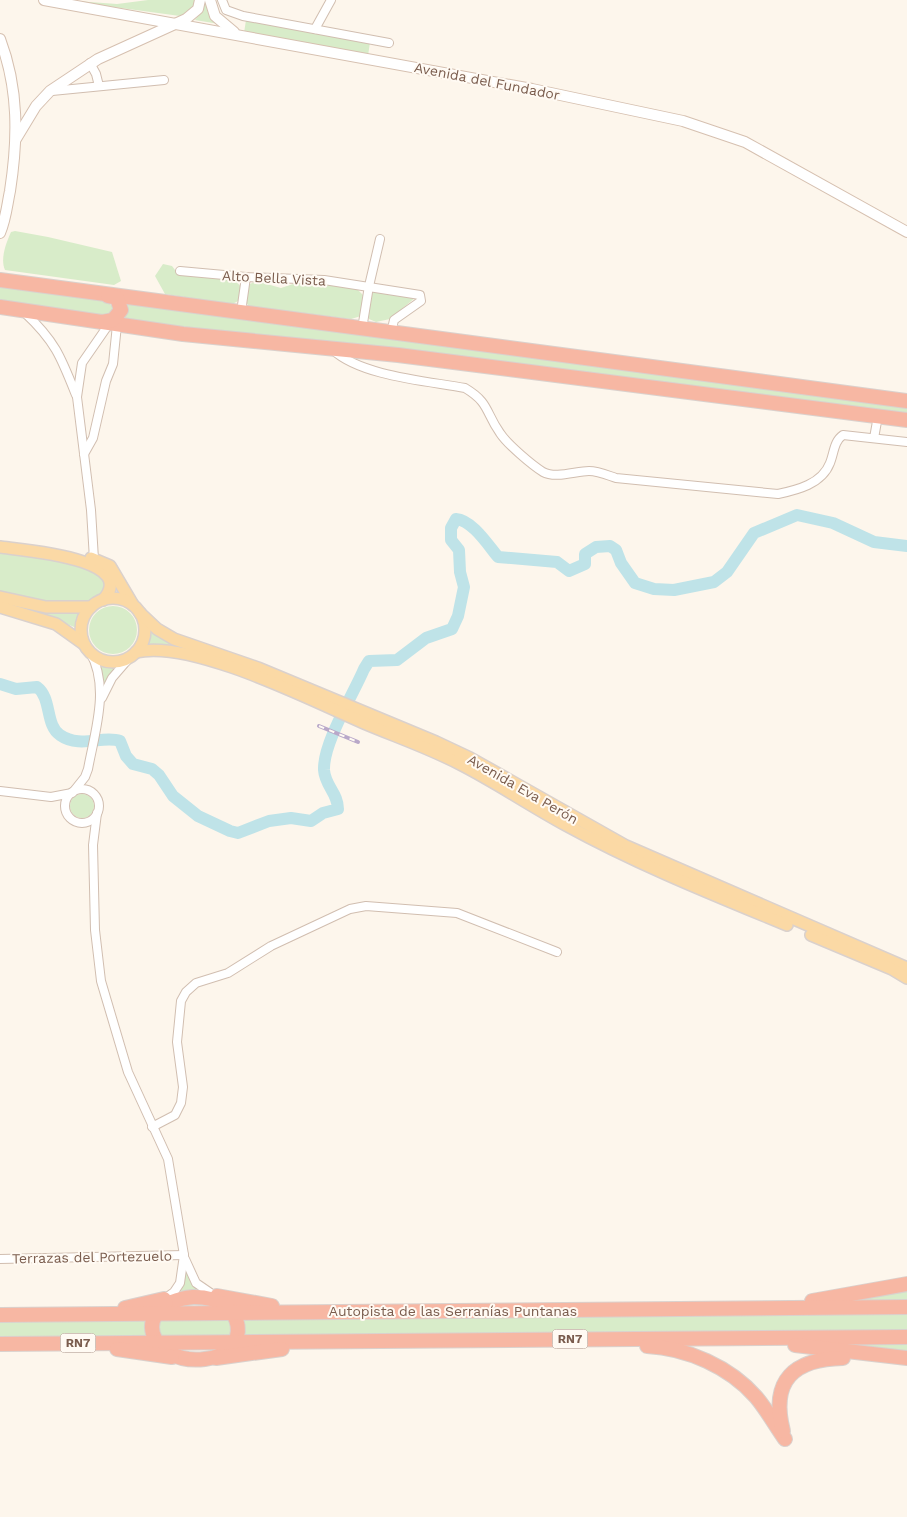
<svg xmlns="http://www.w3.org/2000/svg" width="907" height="1517" font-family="'Work Sans',sans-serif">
	<rect width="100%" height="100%" fill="#fdf6ec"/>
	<g fill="#d8ecc9">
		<path d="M62 0 117 4 148 0H197L195 10 180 16Z"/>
		<path d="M204 0H208L219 24 195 20 203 10Z"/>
		<path d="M246 20 370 42 368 56 244 33Z"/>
		<path d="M15 231 48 237 112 252 121 281 114 285 5 270C0 259 6 243 11 232Z"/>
		<path d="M163 264 172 266 178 274 235 280 241 287C241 296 241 302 231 304L165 294 155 276Z"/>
		<path d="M256 281 281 288 296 283 315 281 357 289 363 295 361 316 351 319 249 306 245 301 248 285Z"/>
		<path d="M0 287 106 301 113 307V311L106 317 0 301Z"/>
		<path d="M373 290 416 297 390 319 376 322 369 319 368 309Z"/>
		<path d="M125 304 907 405V417L122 319Z"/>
		<path d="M0 551 78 562 108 582 99 599C69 612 31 599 0 593Z"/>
		<path d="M0 603 57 612H83L81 630 44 614Z"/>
		<circle cx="113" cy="630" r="24"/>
		<path d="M149 629 281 682 145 647Z"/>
		<path d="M125 660 103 688 98 661 109 663Z"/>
		<circle cx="82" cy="806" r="12"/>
		<path d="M184 1272H189L203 1291 178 1296Z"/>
		<path d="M907 1289V1304L843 1300Z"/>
		<path d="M907 1311V1332L239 1338V1317Z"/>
		<path d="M232 1317 234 1336 160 1339 157 1320Z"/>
		<path d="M147 1318V1340H0V1320Z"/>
		<path d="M907 1343V1357L842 1344Z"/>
	</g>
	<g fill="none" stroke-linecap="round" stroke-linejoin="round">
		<path stroke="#bfe3e8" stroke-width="12" d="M0 684 16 689 37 687C52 698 45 725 60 735 80 749 103 735 120 741L126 756 133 764 152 769 159 775 173 796 198 816 230 831 238 833 269 821 291 818 311 821 323 813 338 809C338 793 325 786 324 770 323 743 353 695 364 669L369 661 397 660 426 638 452 629 458 616 464 587 460 572 459 550 451 540V528L456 519C472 520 488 545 498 557L557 562 569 571 585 564V554L596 547 610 546 616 550 621 563 635 583 654 589 674 590 714 582 727 572 754 533 797 515 833 523 874 542 907 546"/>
		<defs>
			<g id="street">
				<path d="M222 0 226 10 243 16 389 43"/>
				<path d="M315 29 331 0"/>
				<path d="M90 63 96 74 99 86"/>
				<path d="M52 91 164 80"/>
				<path d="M180 271 246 277 324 280 420 295 421 301 394 320 391 333"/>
				<path d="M241 312 246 277"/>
				<path d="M25 313C55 341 61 357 76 395"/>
				<path d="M362 329 369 286 380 239"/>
				<path d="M333 350C361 376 427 381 465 388 490 403 485 412 500 433 507 444 532 465 543 472 556 479 576 471 589 471 598 471 607 475 616 478L778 494C797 490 822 484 830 463 834 453 834 441 843 435L907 442"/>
				<path d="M874 438 878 416"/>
				<path d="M84 454 93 438 106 381 113 364 117 325"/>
				<path d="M94 559 91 510 77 397 82 363 109 324"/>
				<path d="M102 698 112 678 131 656"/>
				<circle cx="82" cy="806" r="17"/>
				<path d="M0 791 51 797 72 793"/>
				<path d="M73 792 85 777 88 769C95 731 110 687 90 652"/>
				<path d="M97 813 93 845 95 930 101 981 128 1072 168 1159 184 1255 180 1283 174 1292 164 1299"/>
				<path d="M152 1127 175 1115 181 1103 183 1087 177 1042 181 1001 186 992 196 983 228 973 271 946 350 909 366 906 457 913 557 952"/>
				<path d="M0 1259 184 1255"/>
				<path d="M185 1259 196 1283 215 1296"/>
			</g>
			<g id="secondary">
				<path d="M44 0 532 89 683 121 745 142 907 232"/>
				<path d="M210 0 215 16 234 32"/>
				<path d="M0 39C19 89 18 139 10 191 7 205 6 219 0 233"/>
				<path d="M16 139 36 106 50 91 98 59 186 19 198 9 200 0"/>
			</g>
			<g id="primary">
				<path d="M0 547C20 550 141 558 103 600"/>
				<path d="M91 558 110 566 133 605"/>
				<path d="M0 597 46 607H91"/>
				<circle cx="113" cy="630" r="32"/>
				<path d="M0 607 56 624 84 644"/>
				<path d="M140 613 157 629 174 639 258 668 436 742 470 758 626 846 907 968"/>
				<path d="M136 652C192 639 311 700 364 723 397 737 430 748 462 765 497 783 531 806 566 825 637 864 712 894 787 925"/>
				<path d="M811 935 892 969 907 978"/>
			</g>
			<g id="highway">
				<path d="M0 280 907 401"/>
				<path d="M0 307 183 334 398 355 907 420"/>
				<path d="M102 322 113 320 121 310 117 298 108 296"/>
				<path d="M217 1296 272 1306"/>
				<path d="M193 1297C248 1296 253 1354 205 1359 148 1366 127 1304 193 1297Z"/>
				<path d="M812 1301 907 1284"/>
				<path d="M125 1308 164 1299 166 1304"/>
				<path d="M0 1315 907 1307"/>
				<path d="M0 1344 907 1337"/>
				<path d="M795 1345 907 1358"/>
				<path d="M647 1346C687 1348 730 1367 756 1397 767 1410 775 1425 785 1439"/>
				<path d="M117 1349 172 1357"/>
				<path d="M216 1358 282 1349"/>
				<path d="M783 1431C770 1380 794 1359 843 1358"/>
			</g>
		</defs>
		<use href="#street" stroke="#d1beb0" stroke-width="10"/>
		<use href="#secondary" stroke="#d6c0b0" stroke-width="12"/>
		<use href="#primary" stroke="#dad1cd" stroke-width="14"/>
		<use href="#highway" stroke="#dad1cd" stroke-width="16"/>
		<use href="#street" stroke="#fff" stroke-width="8"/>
		<use href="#secondary" stroke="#fff" stroke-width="10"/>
		<use href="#primary" stroke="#fbd9a5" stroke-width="11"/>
		<use href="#highway" stroke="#f7b7a3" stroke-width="14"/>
		<defs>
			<path id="rail" d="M319 726 358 742"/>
		</defs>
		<use href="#rail" stroke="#b9a8c9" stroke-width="4"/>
		<use href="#rail" stroke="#fffaf3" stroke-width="2" stroke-dasharray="5.5" stroke-linecap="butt"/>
	</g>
	<g text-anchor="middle" stroke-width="4" stroke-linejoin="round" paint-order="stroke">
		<g fill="#fffaf3" stroke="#a28b7f" stroke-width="1">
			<rect x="552.5" y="1329.5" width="35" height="19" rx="4"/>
			<rect x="60.5" y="1333.5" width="35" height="19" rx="4"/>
		</g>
		<g font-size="12" font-weight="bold" fill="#7a5c4d">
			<text x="570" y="1343">RN7</text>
			<text x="78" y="1347">RN7</text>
		</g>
		<g font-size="14" fill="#7a5c4d" stroke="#fffaf3">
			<text transform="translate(487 81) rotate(11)" y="5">Avenida del Fundador</text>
			<text transform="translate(274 278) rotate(3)" y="5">Alto Bella Vista</text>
			<text transform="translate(523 789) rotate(30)" y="5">Avenida Eva Perón</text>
			<text transform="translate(92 1257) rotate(-1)" y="5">Terrazas del Portezuelo</text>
			<text x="453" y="1316">Autopista de las Serranías Puntanas</text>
		</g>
	</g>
</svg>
